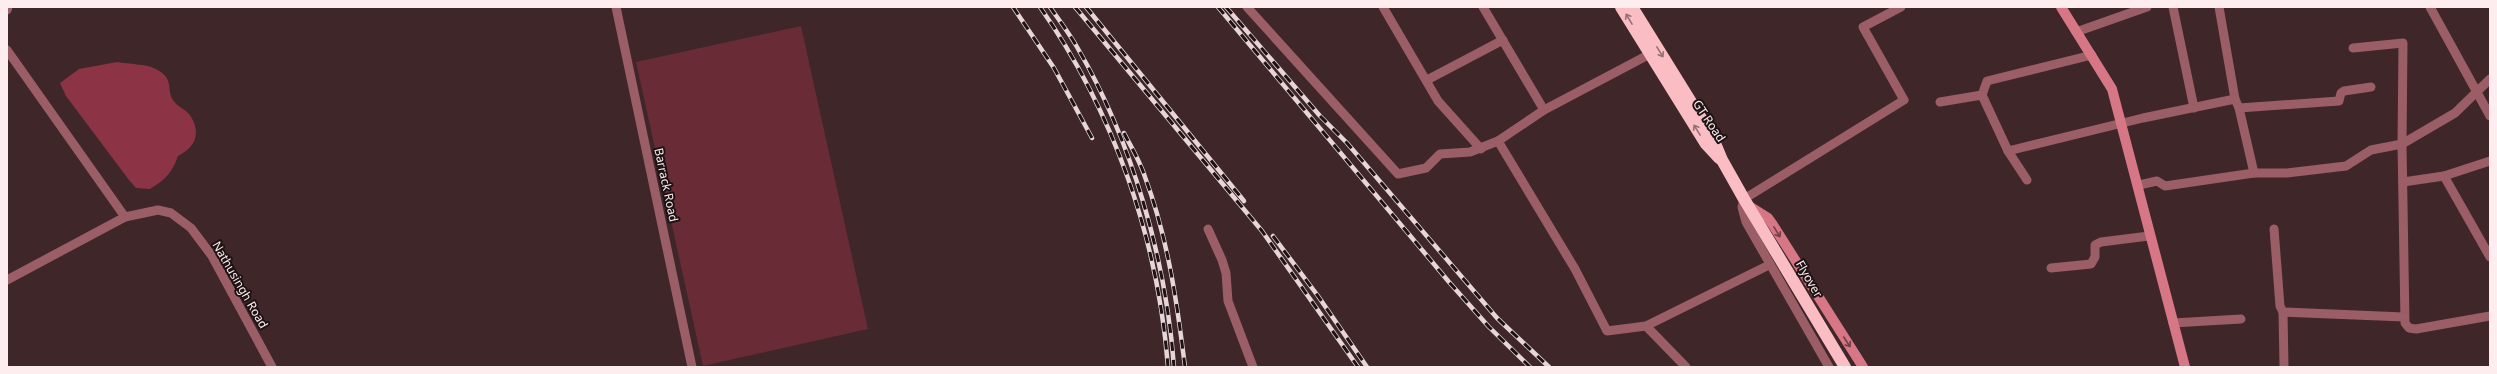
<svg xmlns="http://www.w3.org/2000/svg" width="2497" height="374" font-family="'Noto Sans',sans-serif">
	<rect width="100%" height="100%" fill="#3e2629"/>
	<path fill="#692b36" d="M801 26 868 329 703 366 636 62Z"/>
	<path fill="#8c3446" d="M117 62C129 64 146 64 156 69 175 79 166 89 173 100 176 106 185 109 189 114 202 132 196 147 178 156 172 173 165 180 150 189L136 188 129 180 66 96 60 83 79 69Z"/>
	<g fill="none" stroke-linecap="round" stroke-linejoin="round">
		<g stroke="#9b5d66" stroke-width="9">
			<path d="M616 7 692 367"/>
			<path d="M1247 7 1398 174 1426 168 1440 154 1470 152 1498 141"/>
			<path d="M1383 7 1438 101 1481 149"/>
			<path d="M1483 7 1544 110"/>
			<path d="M2173 7 2194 108"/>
			<path d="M2219 7 2235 99"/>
			<path d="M2430 7 2490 116"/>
			<path d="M7 10 8 7"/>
			<path d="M2076 32 2147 7"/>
			<path d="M7 50 125 217"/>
			<path d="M1650 54 1544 110 1498 141 1575 269 1607 331 1646 326 1769 265"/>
			<path d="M2490 79 2455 113 2402 144 2405 323 2409 328 2416 329 2490 316"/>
			<path d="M1427 80 1503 40"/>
			<path d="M1982 95 1987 81 2092 55"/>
			<path d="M1940 102 1982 95 2008 151 2143 118 2235 99 2239 108 2339 101 2341 93 2344 91 2371 87"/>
			<path d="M2008 151 2027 180"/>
			<path d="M2254 173H2287L2346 166 2371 150 2402 144 2403 43 2353 48"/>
			<path d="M2444 176 2490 257"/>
			<path d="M2403 182 2444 176 2490 161"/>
			<path d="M2139 185 2157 181 2165 186 2254 173 2239 108"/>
			<path d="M1208 229 1222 260 1226 273 1228 301 1253 367"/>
			<path d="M2274 229 2280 306 2283 312 2404 317"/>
			<path d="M2051 268 2091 264 2095 257V245L2101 242 2149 236"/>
			<path d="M7 280 125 217 158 210 171 213 191 228 212 256 272 367"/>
			<path d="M2283 312 2284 367"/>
			<path d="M2173 323 2241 319"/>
			<path d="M1646 326 1686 367"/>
			<path d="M1829 367 1746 222 1742 207 1744 199 1904 100 1863 27 1901 7"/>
		</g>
		<g stroke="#d77685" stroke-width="10">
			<path d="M2061 7 2112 89 2185 367"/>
			<path d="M1749 206 1768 218 1773 225 1863 367"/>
		</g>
		<g stroke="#fbbdc4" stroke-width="12">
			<path d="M1621 7 1706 144 1719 158"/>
			<path d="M1632 7 1712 136 1722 160 1744 199 1845 367"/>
		</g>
		<defs>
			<g id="rail">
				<path d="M1013 7 1054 68 1092 138"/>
				<path d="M1040 7C1114 112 1158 239 1168 367"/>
				<path d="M1050 7C1059 20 1069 33 1077 47 1132 141 1166 259 1174 367"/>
				<path d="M1075 7 1262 231 1358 367"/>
				<path d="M1086 7 1244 201"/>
				<path d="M1218 7 1449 282 1489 327 1530 367"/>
				<path d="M1226 7 1320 116 1347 143 1497 318 1549 367"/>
				<path d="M1124 133C1131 147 1140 161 1145 177 1168 239 1177 302 1185 367"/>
				<path d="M1273 236 1318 296 1367 367"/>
			</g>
		</defs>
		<use href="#rail" stroke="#e7d5d7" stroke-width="4.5"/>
		<use href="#rail" stroke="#1d1214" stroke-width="3" stroke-dasharray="9" stroke-linecap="butt"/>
	</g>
	<defs><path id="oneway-shaft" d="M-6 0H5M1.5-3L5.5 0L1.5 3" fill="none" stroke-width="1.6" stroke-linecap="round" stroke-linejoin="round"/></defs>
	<g stroke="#977075">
		<use href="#oneway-shaft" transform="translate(1629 19) rotate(-121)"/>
		<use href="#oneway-shaft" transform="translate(1660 52) rotate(58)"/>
		<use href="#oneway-shaft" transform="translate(1697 130) rotate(-122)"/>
	</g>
	<g stroke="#713f47">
		<use href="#oneway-shaft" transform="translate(1777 232) rotate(58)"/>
		<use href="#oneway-shaft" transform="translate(1847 342) rotate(57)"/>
	</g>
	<g text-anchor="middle" stroke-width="4" stroke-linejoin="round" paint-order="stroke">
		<g font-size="12" fill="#feedee" stroke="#1d1214">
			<text transform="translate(1709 121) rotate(56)" y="4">GT Road</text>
			<text transform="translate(666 185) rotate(78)" y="4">Barrack Road</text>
			<text transform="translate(1809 279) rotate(60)" y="4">Flyover</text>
			<text transform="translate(240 285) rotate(60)" y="4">Nathusingh Road</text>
		</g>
	</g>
	<rect width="2497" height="374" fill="none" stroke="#feedee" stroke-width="16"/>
</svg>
